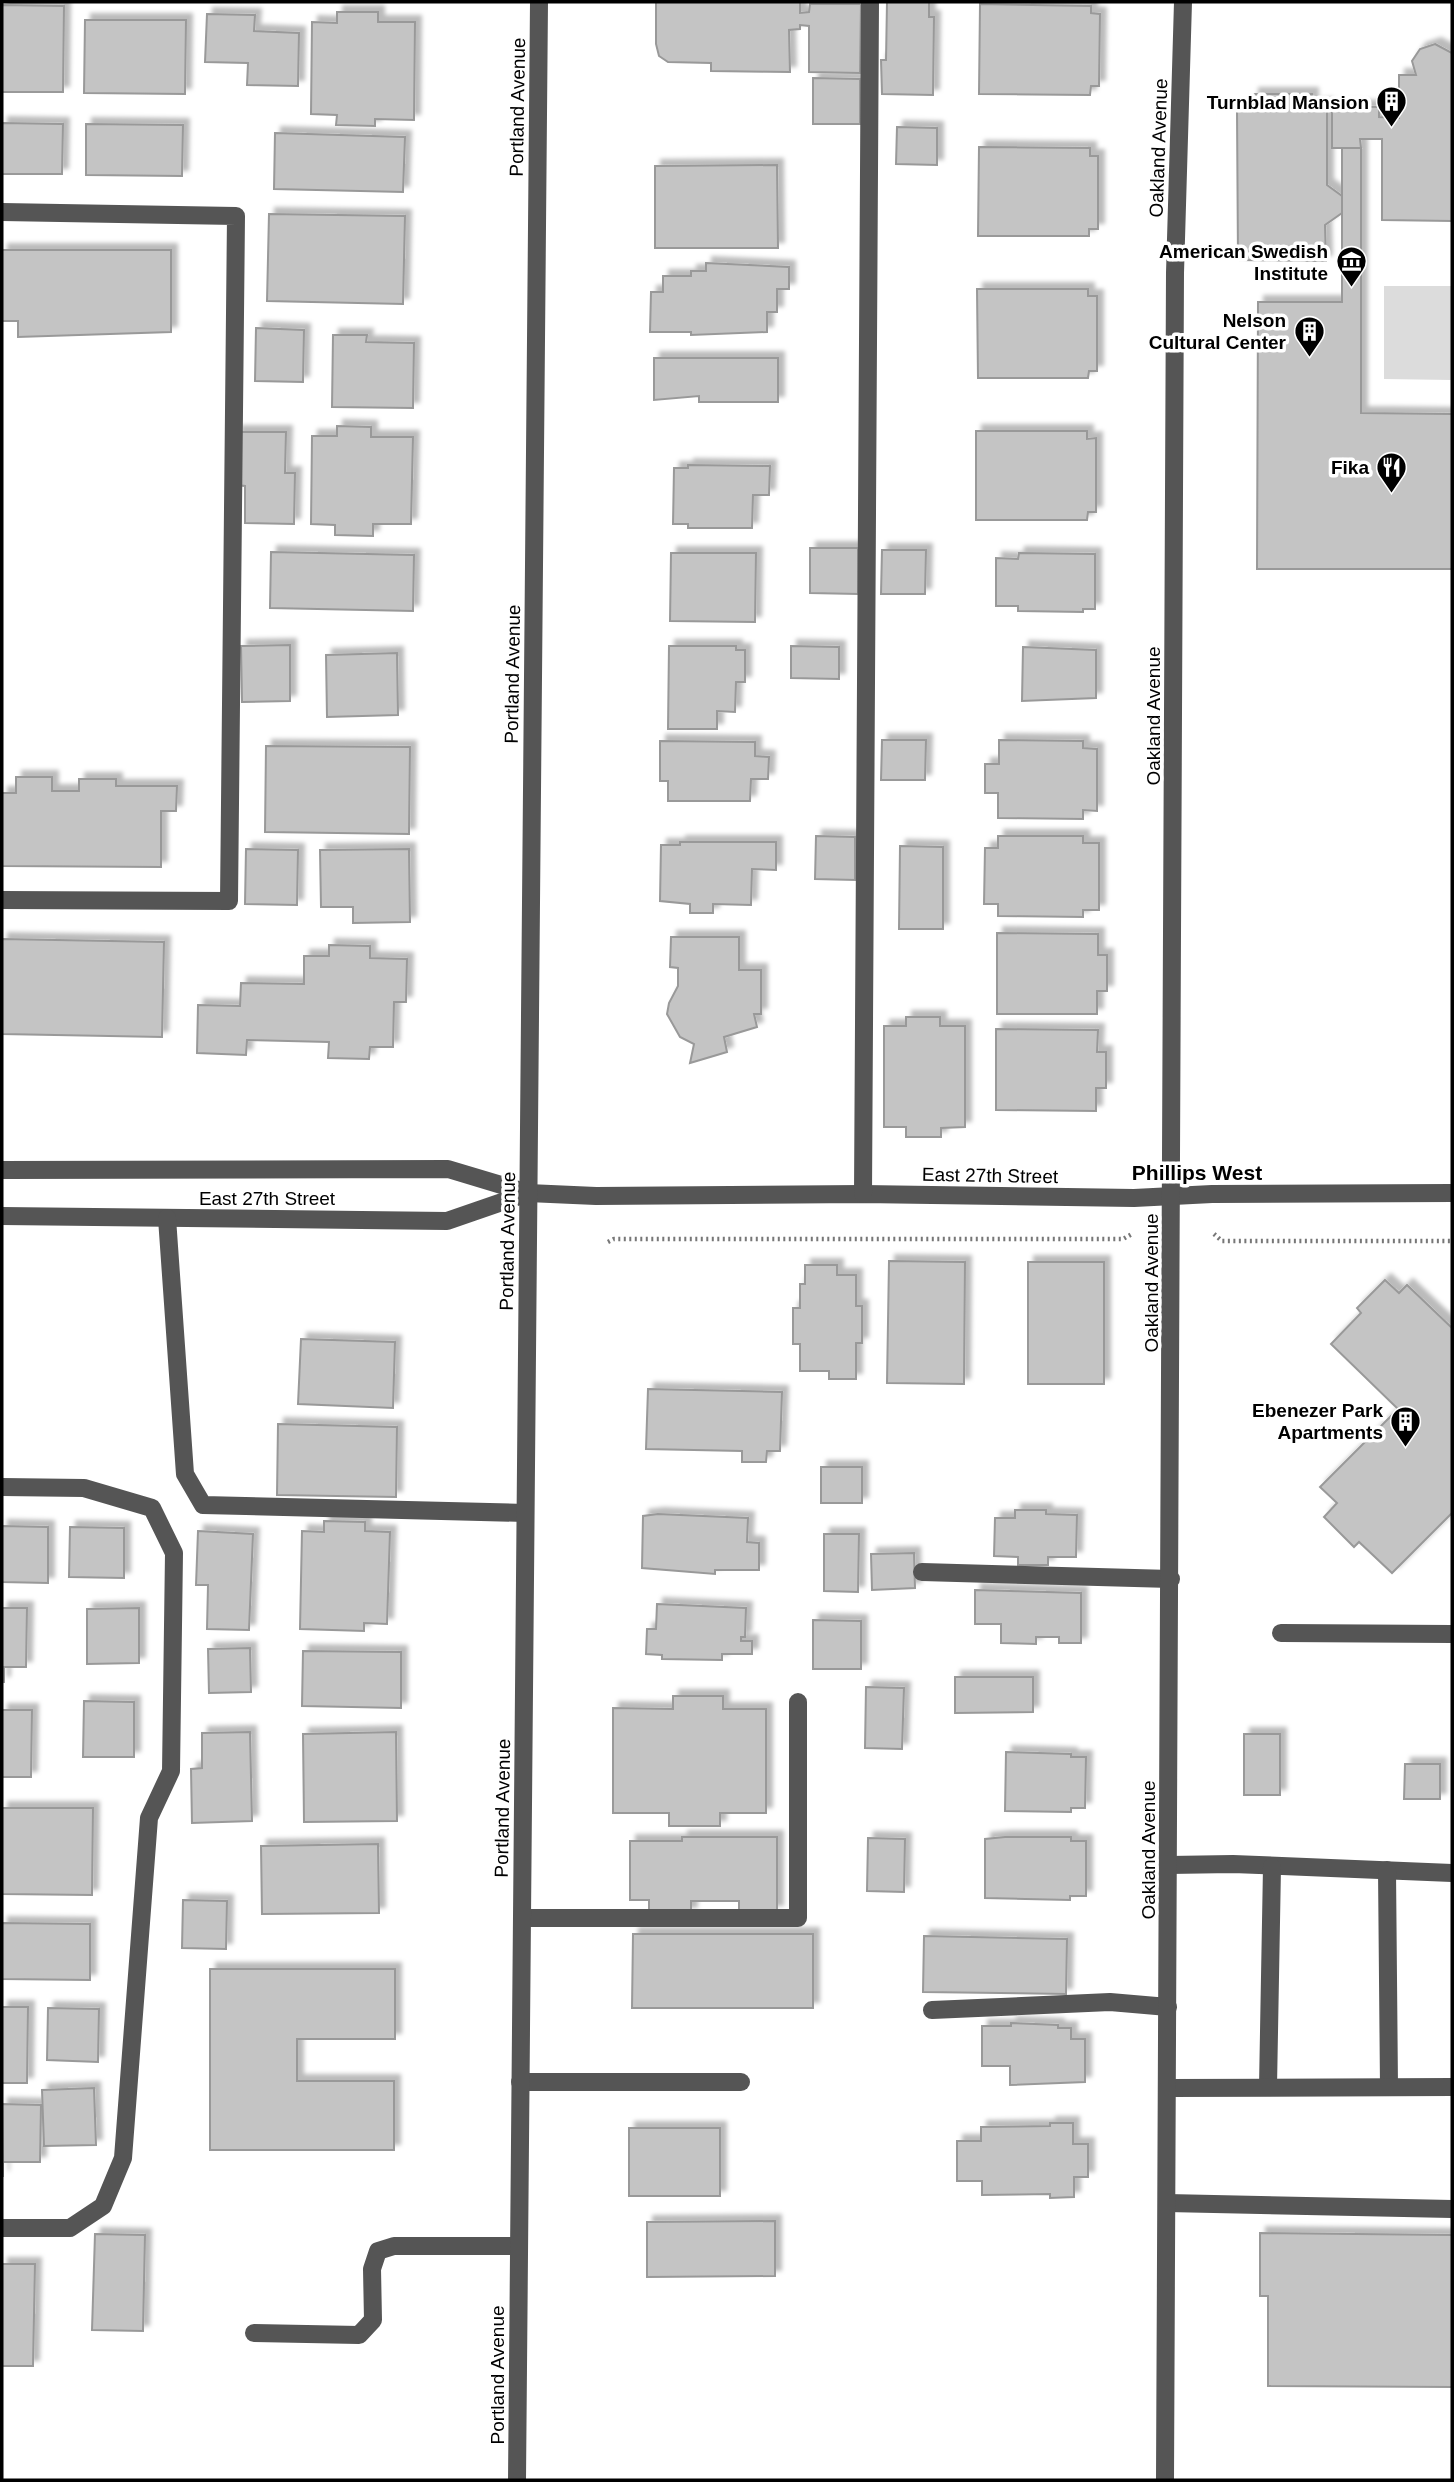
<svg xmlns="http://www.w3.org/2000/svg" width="1454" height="2482" font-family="Arial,sans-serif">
	<defs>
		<filter id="shadow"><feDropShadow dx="6" dy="-6" stdDeviation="2" flood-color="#0004"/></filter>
	</defs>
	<rect width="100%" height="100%" fill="#fff"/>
	<path fill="#dcdcdc" d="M1384 286H1452V380L1384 379Z"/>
	<g fill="#c4c4c4" stroke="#999" stroke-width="2" filter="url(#shadow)">
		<path d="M656 2H800V13L809 12 810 4H861L860 73 809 72V26L800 25V29L789 30 790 72 711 71V63L668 62 659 56 656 44Z"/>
		<path d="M887 2H929V17H934L933 95 882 94 881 60H886Z"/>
		<path d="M980 4 1091 6V13L1100 14 1099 86H1091L1090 95 979 94Z"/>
		<path d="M2 5 64 6 63 92H2Z"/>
		<path d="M337 12H378V22H415L414 120 375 119V126L336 125 337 115 311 114 312 22 337 23Z"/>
		<path d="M207 14 255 15 254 31 299 33 298 86 247 85 248 63 205 62Z"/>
		<path d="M85 20H186L185 94 84 93Z"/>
		<path d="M1435 44 1452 53V221L1382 220V139H1360L1361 148H1332V106L1379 107V117L1399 118V75H1416L1412 61 1420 49Z"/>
		<path d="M813 78 860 79V124H813Z"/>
		<path d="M1253 94H1312V105L1327 104V185L1342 196V213L1325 225 1326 261 1238 260 1237 111H1253Z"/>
		<path d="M2 123 63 124 62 174H2Z"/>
		<path d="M86 124 183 125 182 176 86 175Z"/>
		<path d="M897 127 937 128V165L896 164Z"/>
		<path d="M275 133 405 137 403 192 274 189Z"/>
		<path d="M979 147 1090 148V156H1098V229H1089V236H978Z"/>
		<path d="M1342 148H1361V413L1452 414V569H1257L1258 302H1342Z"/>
		<path d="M777 165 778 248H655V166Z"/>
		<path d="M269 214 405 216 403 304 267 301Z"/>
		<path d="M2 250H171V332L18 337V321H2Z"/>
		<path d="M706 263 789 267V289H777V312H767V332L691 335V332H650L651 292H663V276H691V271H706Z"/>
		<path d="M977 289H1088V296H1097V371H1089L1088 378H978Z"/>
		<path d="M256 328 304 330 303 382 255 381Z"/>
		<path d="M333 335H367L366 342 414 343 413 408 332 407Z"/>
		<path d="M654 358H778V402H699V396L654 400Z"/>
		<path d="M337 426 371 427V437H413L411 524H373V536L335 535V525L311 524 312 436H337Z"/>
		<path d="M976 431H1087V439L1096 438V512H1088L1087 520H976Z"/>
		<path d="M236 432H286L285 473H295L294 524 245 523V486L235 485Z"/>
		<path d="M688 465 770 466 769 495H753L752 528H688V524H673L674 468H688Z"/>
		<path d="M810 548H858V594L810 593Z"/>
		<path d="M882 550H926L925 594H881Z"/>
		<path d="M271 552 414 555 413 611 270 608Z"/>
		<path d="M671 553H756L755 622 670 621Z"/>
		<path d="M1019 553 1095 554V609H1083V612L1018 611V606H996V558L1018 559Z"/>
		<path d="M290 645V701L242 702 241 646Z"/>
		<path d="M669 646H736V650H745V682H736L735 712 717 711V729H668Z"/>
		<path d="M791 646 839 647V679L791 678Z"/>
		<path d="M1023 647 1096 650V698L1022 701Z"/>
		<path d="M397 653 398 715 327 717 326 655Z"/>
		<path d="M882 740H926L925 780H881Z"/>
		<path d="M999 740 1083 741V748L1097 749V811L1083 810V819L998 818V793H985V764H999Z"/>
		<path d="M660 741 755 742V756L769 757 768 779H751L750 801H668V781H660Z"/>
		<path d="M266 746 410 747 409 834 265 832Z"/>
		<path d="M16 777H52V791H79V779H116V786H177L176 811H161V867L2 866V793H16Z"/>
		<path d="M816 836 855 837V880L815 879Z"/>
		<path d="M998 836H1083V843H1099V910H1083V917L998 916V904H984L985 848H998Z"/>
		<path d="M680 842H776V870L752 869 751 905 713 904V913H690V904L660 901 661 845H680Z"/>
		<path d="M900 846 943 847V929H899Z"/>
		<path d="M246 849 298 850 297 905 245 904Z"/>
		<path d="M409 849 410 922 353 923V907H321L320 850Z"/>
		<path d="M997 933 1098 934V955H1107V991H1097V1014H997Z"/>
		<path d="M671 937H739V970H761V1014H754L757 1027 724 1037 727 1052 690 1063 694 1044 680 1037 667 1014 669 1003 678 986V968L670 967Z"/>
		<path d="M2 939 164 942 162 1037 2 1034Z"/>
		<path d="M329 945 370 946V958L407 959 406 1002H394L393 1047H370L369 1059 328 1058 329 1042 247 1040 246 1055 197 1053 198 1005 240 1006 241 983 304 984V956H329Z"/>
		<path d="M906 1017H940V1026H965V1127L941 1128V1137H906V1127H884V1026H906Z"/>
		<path d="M996 1029 1098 1030 1097 1052H1106V1088H1096V1111L996 1110Z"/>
		<path d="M889 1261 965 1262 964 1384 887 1383Z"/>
		<rect x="1028" y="1262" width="76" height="122"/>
		<path d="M805 1265H837V1275H856V1306H862V1343H856V1379H829V1371H800V1344H793V1308H800V1284H805Z"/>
		<path d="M1385 1280 1399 1293 1407 1285 1452 1328V1513L1392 1573 1359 1542 1354 1547 1324 1517 1337 1503 1320 1487 1398 1409 1331 1344 1361 1313 1357 1308Z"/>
		<path d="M301 1339 395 1342 393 1408 298 1404Z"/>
		<path d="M648 1389 782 1392 780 1451H767L766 1462H742V1451L646 1449Z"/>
		<path d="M278 1424 397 1427 396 1497 277 1495Z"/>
		<rect x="821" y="1467" width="41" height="36"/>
		<path d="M1015 1510H1046V1514L1077 1515 1076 1557H1048V1565H1018V1557L994 1556 995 1518H1015Z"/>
		<path d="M658 1514 748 1518 747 1542 759 1543V1570H715V1574L642 1568 643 1516Z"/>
		<path d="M324 1521 365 1522V1531L390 1532 387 1624 364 1623V1631L300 1629 302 1531 324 1532Z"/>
		<path d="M2 1526 48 1527V1583L2 1582Z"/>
		<path d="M70 1527 124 1528V1578L69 1577Z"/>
		<path d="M198 1531 253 1534 249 1630 207 1629 208 1585H196Z"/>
		<path d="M824 1534H859L858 1592 824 1591Z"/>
		<path d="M914 1553 915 1588 872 1590 871 1554Z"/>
		<path d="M975 1590 1081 1593V1643H1059V1637H1036V1644L1001 1643V1624H975Z"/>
		<path d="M657 1604 746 1608 745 1637H741V1641H752V1654H722V1660L662 1659V1655L646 1654 647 1629H656Z"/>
		<path d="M2 1608H27L26 1667H4V1682H2Z"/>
		<path d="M139 1608V1663L87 1664V1609Z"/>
		<path d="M813 1620 861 1621V1669H813Z"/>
		<path d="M250 1648 251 1692 209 1693 208 1649Z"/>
		<path d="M303 1651 401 1652V1708L302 1706Z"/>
		<path d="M955 1677H1033V1712L955 1713Z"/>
		<path d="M866 1687 904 1688 902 1749 865 1748Z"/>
		<path d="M673 1696H723V1709H766V1813H720V1826H669V1813H613V1708L673 1709Z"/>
		<path d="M84 1701 134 1702V1757H83Z"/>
		<path d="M2 1710H32L31 1777H2Z"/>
		<path d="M250 1732 252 1821 192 1823 191 1769 202 1768V1733Z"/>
		<path d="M396 1732 397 1821 304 1822 303 1734Z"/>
		<rect x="1244" y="1734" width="36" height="61"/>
		<path d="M1006 1752 1071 1754V1757H1086L1085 1808H1071V1812L1005 1811Z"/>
		<path d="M1405 1764H1440V1799H1404Z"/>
		<path d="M2 1808H93L92 1895 2 1894Z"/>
		<path d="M682 1837H777V1911H739V1901H691V1913H649V1900H630V1841H682Z"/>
		<path d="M1005 1837H1071V1841H1086V1896H1070V1900L985 1898V1839Z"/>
		<path d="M868 1838 905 1839 904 1892 867 1891Z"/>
		<path d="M378 1844 379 1913 262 1914 261 1846Z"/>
		<path d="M183 1900 227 1901 226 1949 182 1948Z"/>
		<path d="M2 1923 90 1924V1980L2 1979Z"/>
		<path d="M633 1934H813V2008H632Z"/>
		<path d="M924 1936 1067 1939 1066 1994 923 1992Z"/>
		<path d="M210 1969H395V2039H297V2081H394V2150H210Z"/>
		<path d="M2 2007H28L27 2083H2Z"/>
		<path d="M48 2008 99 2009 98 2062 47 2060Z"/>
		<path d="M1011 2023 1058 2025V2028H1071V2039H1085V2082L1010 2085V2066H982V2026H1011Z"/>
		<path d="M94 2088 96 2145 44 2146 42 2090Z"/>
		<path d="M2 2104 41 2105 40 2162H3V2177Z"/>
		<path d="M1050 2123H1073V2144H1088V2177H1074V2197L1050 2198V2194L982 2195V2181H957V2141H981V2127L1050 2126Z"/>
		<rect x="629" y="2128" width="91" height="68"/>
		<path d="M775 2221V2276L647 2277V2222Z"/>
		<path d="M1260 2233 1452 2235V2387L1268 2386V2296H1260Z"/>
		<path d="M95 2234 145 2235 143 2331 92 2330Z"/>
		<path d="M2 2264H35L33 2366H2Z"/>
	</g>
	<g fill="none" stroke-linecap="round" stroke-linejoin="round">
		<g stroke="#777" stroke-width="4.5" stroke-dasharray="2 3.5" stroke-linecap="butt">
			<path d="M1214 1234 1222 1241H1452"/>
			<path d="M608 1242 614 1239H1123L1132 1234"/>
		</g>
		<g stroke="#555" stroke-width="18">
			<path d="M2 212 236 216 229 901 2 900"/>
			<path d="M2 1170 448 1169 528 1193 596 1196 863 1194 1134 1198 1212 1194 1452 1193"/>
			<path d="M863 1194 870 2"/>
			<path d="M2 1216 447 1221 528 1193"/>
			<path d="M167 1218 185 1474 203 1505 525 1513"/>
			<path d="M2 1487 84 1488 152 1508 174 1553 171 1771 149 1818 123 2158 103 2206 70 2228H2"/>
			<path d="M922 1572 1171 1579"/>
			<path d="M1281 1633 1452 1634"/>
			<path d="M1169 1865 1233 1864 1452 1873"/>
			<path d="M1387 1870 1389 2087"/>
			<path d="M522 1918H798V1702"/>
			<path d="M932 2010 1110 2002 1168 2007"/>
			<path d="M520 2082H741"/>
			<path d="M1268 2087 1272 1867"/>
			<path d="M1168 2088 1452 2087"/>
			<path d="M1167 2203 1452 2209"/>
			<path d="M254 2333 359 2335 373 2320 372 2269 378 2251 394 2246H519"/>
			<path d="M517 2480 539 2"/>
			<path d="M1165 2480 1175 273 1183 2"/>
		</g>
	</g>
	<defs>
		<symbol id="building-pin" viewBox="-11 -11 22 30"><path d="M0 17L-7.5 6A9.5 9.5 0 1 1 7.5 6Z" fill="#000" stroke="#fff"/><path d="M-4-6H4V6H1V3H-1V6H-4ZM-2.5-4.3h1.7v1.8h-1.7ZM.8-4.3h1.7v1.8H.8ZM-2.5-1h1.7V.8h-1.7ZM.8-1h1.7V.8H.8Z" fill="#fff"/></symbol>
		<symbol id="museum-pin" viewBox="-11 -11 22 30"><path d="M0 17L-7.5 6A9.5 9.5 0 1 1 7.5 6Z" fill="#000" stroke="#fff"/><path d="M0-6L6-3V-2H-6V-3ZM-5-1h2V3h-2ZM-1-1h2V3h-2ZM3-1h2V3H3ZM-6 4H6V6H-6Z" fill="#fff"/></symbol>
		<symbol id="restaurant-pin" viewBox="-11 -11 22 30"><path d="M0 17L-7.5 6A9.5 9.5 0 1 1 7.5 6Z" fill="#000" stroke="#fff"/><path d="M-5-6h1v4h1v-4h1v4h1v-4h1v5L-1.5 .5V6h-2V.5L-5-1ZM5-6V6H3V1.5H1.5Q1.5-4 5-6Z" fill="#fff"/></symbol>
	</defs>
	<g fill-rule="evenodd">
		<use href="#building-pin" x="1374" y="84" width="35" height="47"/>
		<use href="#museum-pin" x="1334" y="244" width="35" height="47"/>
		<use href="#building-pin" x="1292" y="314" width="35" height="47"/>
		<use href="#restaurant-pin" x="1374" y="450" width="35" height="47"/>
		<use href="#building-pin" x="1388" y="1404" width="35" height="47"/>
	</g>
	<g text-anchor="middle" stroke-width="7" stroke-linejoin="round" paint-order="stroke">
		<g font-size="19" font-weight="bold" fill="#000" stroke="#fff" text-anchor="end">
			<text x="1369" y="109">Turnblad Mansion</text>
			<text x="1328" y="258">American Swedish<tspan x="1328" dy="22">Institute</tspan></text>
			<text x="1286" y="327">Nelson<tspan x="1286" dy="22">Cultural Center</tspan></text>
			<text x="1369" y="474">Fika</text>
			<text x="1383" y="1417">Ebenezer Park<tspan x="1383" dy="22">Apartments</tspan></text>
		</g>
		<g font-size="19" fill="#000" stroke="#fff">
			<text transform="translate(517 107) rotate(-89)" y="7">Portland Avenue</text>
			<text transform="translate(1158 148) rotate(-88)" y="7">Oakland Avenue</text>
			<text transform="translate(512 674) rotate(-89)" y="7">Portland Avenue</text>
			<text transform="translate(1153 716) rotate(-90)" y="7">Oakland Avenue</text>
			<text transform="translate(990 1175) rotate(1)" y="7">East 27th Street</text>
			<text x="267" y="1205">East 27th Street</text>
			<text transform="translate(507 1241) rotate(-89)" y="7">Portland Avenue</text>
			<text transform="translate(1151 1283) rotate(-90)" y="7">Oakland Avenue</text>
			<text transform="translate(502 1808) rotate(-89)" y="7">Portland Avenue</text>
			<text transform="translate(1148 1850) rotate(-90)" y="7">Oakland Avenue</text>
			<text transform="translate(497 2375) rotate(-90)" y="7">Portland Avenue</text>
		</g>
		<g font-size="21" font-weight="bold" fill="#000" stroke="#fff">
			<text x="1197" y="1180">Phillips West</text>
		</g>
	</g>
	<rect width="1454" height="2482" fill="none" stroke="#000000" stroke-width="7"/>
</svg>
